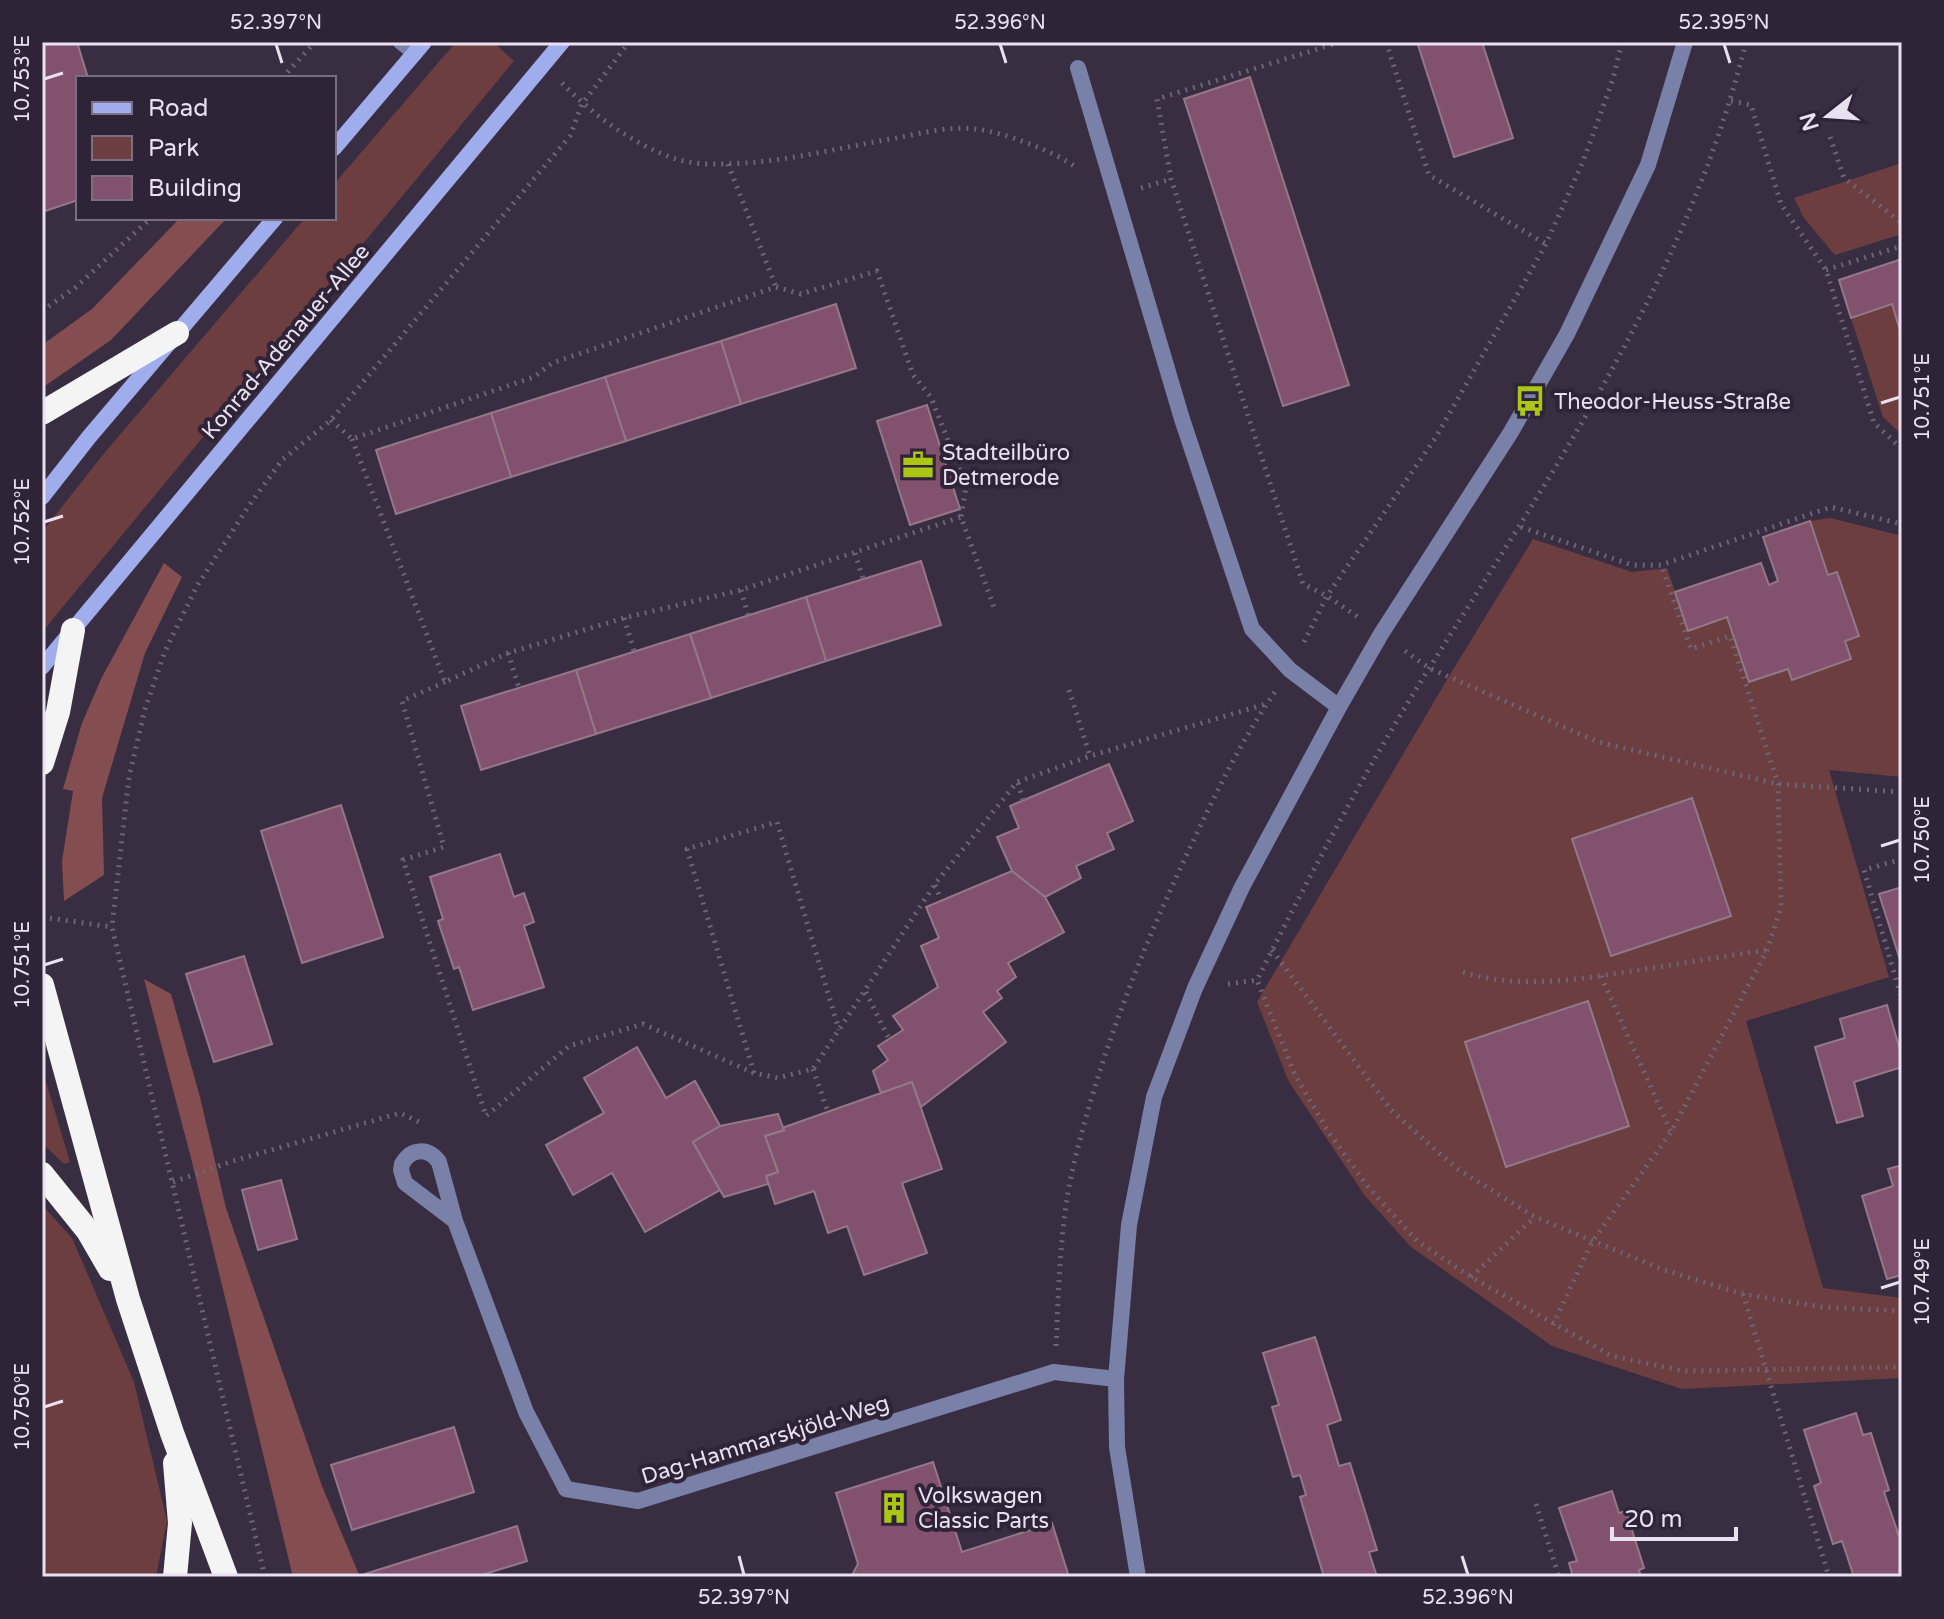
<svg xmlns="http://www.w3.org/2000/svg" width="1944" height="1619" font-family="'Varela Round',sans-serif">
	<rect width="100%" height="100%" fill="#392d42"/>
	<g fill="#6c3e40">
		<path d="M456 42H493L514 61 42 632V532L106 451 305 218H334V184Z"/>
		<path d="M1902 163V234L1835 255 1804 218 1794 198Z"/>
		<path d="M1892 304 1902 337V435L1883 417 1851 318Z"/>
		<path d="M1830 518 1902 536V777L1829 770 1889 977 1746 1021 1823 1288 1902 1298V1378L1682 1389 1552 1346 1411 1247 1365 1196 1289 1082 1257 1002 1451 673 1533 539 1632 572 1667 568 1688 630 1727 617 1749 682 1788 669 1793 680 1851 659 1845 641 1859 636 1838 573 1828 575 1810 521Z"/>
		<path d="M42 1068 43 1072 70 1162 64 1164 42 1143Z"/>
		<path d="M42 1205 72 1238 134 1382 167 1521 156 1577H42L45 1303 42 1299Z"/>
	</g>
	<g fill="#844d4f">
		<path d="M180 218H227L111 340 42 388V345L92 309Z"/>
		<path d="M164 563 182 577 145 653 102 798 104 875 64 901 62 861 73 791 63 789 82 723 102 677Z"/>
		<path d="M144 979 171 994 200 1097 226 1208 322 1486 360 1577H293L192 1162Z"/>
	</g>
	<g fill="#81516e" stroke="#947888" stroke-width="2">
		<path d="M42 42H77L88 78H78V200L42 212Z"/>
		<path d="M1417 42H1482L1513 138 1454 157Z"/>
		<path d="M1250 77 1349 385 1283 406 1184 99Z"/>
		<path d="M1902 259V337L1892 304 1851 318 1839 280Z"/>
		<path d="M836 304 856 368 741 404 721 341Z"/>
		<path d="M721 341 741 404 626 441 605 377Z"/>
		<path d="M605 377 626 441 511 477 491 413Z"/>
		<path d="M927 405 960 509 910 525 877 421Z"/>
		<path d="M491 413 511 477 396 514 376 450Z"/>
		<path d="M1810 521 1828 575 1837 572 1859 636 1845 641 1851 659 1792 680 1788 669 1749 682 1727 617 1688 631 1675 592 1761 563 1769 585 1778 581 1763 537Z"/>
		<path d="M921 561 941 625 826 661 806 597Z"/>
		<path d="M806 597 826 661 711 698 690 634Z"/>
		<path d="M690 634 711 698 596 734 576 670Z"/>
		<path d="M576 670 596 734 481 770 461 706Z"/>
		<path d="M1109 764 1133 821 1107 833 1114 849 1076 866 1081 878 1045 897 1012 871 997 837 1019 828 1010 806Z"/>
		<path d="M1692 798 1731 916 1611 956 1572 839Z"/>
		<path d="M341 805 383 937 302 963 261 831Z"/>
		<path d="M500 854 514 897 524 893 534 922 524 926 544 987 473 1010 459 967 454 969 438 921 443 919 430 877Z"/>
		<path d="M1012 871 1045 897 1064 932 1008 963 1016 977 997 991 1002 998 983 1012 1006 1042 921 1107 912 1082 881 1093 873 1071 888 1060 878 1046 903 1030 893 1016 938 987 921 946 939 938 926 907Z"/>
		<path d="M1902 887V966L1879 894Z"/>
		<path d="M244 956 272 1044 214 1062 186 974Z"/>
		<path d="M1588 1001 1629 1126 1506 1167 1465 1042Z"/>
		<path d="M1887 1005 1902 1057V1067L1854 1082 1863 1116 1837 1123 1815 1047 1845 1038 1840 1019Z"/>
		<path d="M637 1047 666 1098 695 1081 720 1126 693 1142 720 1190 645 1232 612 1173 573 1195 546 1145 604 1113 584 1078Z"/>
		<path d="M912 1082 942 1169 902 1183 927 1253 864 1275 847 1226 828 1233 814 1191 775 1204 766 1176 778 1172 765 1136 784 1130 782 1128Z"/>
		<path d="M778 1114 784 1130 765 1136 778 1172 766 1176 768 1184 724 1197 693 1142 720 1126Z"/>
		<path d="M1902 1165V1275L1887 1279 1862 1196 1893 1186 1888 1169Z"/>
		<path d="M281 1180 297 1239 258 1250 242 1190Z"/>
		<path d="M1315 1337 1341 1420 1327 1425 1339 1466 1350 1463 1377 1550 1369 1552 1377 1577H1324L1300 1497 1306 1495 1300 1475 1293 1477 1272 1407 1279 1405 1263 1353Z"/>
		<path d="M1856 1413 1863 1435 1871 1433 1889 1490 1884 1492 1902 1545V1577H1854L1842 1541 1833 1544 1814 1486 1821 1483 1804 1430Z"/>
		<path d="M454 1427 474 1492 352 1530 331 1465Z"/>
		<path d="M933 1462 962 1552 1052 1523 1069 1577H851L858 1564 836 1493Z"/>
		<path d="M1612 1491 1619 1513 1626 1511 1644 1568 1639 1570 1641 1577H1573L1569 1563 1577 1561 1559 1508Z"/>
		<path d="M517 1526 527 1561 475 1577H366L365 1574Z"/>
	</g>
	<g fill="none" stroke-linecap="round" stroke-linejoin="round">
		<g stroke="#6e6476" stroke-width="5" stroke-dasharray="2 6" stroke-linecap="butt">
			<path d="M1340 42 1157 99 1171 179 1303 584 1327 596 1358 617"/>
			<path d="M1386 42 1429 175 1546 244"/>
			<path d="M1746 42C1689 272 1555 469 1430 667 1366 768 1311 873 1257 980L1295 1075 1329 1133 1369 1188 1417 1241 1471 1277 1612 1356 1684 1371 1902 1367"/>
			<path d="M282 78 315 42"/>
			<path d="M562 83C593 115 631 143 673 158 698 167 731 164 758 162 804 157 850 146 896 138 921 133 950 126 975 129 1003 132 1054 151 1077 168"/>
			<path d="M1731 101 1751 105 1781 204 1826 270 1874 423 1902 449"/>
			<path d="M1830 137 1844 178 1902 223"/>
			<path d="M728 164 776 287"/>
			<path d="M1141 188 1171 179"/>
			<path d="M1826 270 1902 246"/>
			<path d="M42 311 76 287 151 218"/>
			<path d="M331 420 352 439 534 377 552 363 776 287 801 294 877 271 913 375 931 397 966 487 961 517 995 610"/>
			<path d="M352 439 445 682 508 653 624 618 741 590 961 517"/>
			<path d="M1521 527 1632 565H1661L1831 507 1902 524"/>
			<path d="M855 553 863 579"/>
			<path d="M741 590 748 615"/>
			<path d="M624 618 634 651"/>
			<path d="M1304 642 1327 596 1436 437 1546 244 1584 159 1613 79 1622 42"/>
			<path d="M1405 651 1429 668 1598 742 1778 784 1902 792"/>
			<path d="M508 653 519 688"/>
			<path d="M445 682 402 701 444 847 403 860 486 1116 569 1046 643 1024 754 1073 778 1078 813 1069 935 884 1017 782 1090 756 1266 704"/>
			<path d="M1069 690 1090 756"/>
			<path d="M1018 783 1023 801"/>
			<path d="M1902 859 1864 870 1902 1000"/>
			<path d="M935 885 941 900"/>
			<path d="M42 917 112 927"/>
			<path d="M1272 950 1391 1110 1456 1168 1535 1217 1664 1270 1743 1294 1821 1307 1902 1311"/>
			<path d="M1463 972C1522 991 1586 978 1645 969 1685 963 1726 956 1766 950"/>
			<path d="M1601 976 1671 1132"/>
			<path d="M1228 984 1257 980"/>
			<path d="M866 992 889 1039"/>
			<path d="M813 1069 828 1112"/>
			<path d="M754 1073 687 849 777 822 839 1030"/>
			<path d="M173 1182 233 1161 400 1113 419 1122"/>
			<path d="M1471 1277 1535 1217"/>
			<path d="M1743 1294 1829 1577"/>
			<path d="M1553 1325 1592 1242 1671 1132 1767 950 1781 908 1778 784 1730 636 1691 649 1661 565"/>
			<path d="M1056 1346C1059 1283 1060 1220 1075 1159 1101 1053 1141 951 1188 852 1214 797 1240 742 1275 692"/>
			<path d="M1536 1504 1559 1577"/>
			<path d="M265 1577 112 927 129 777 145 709 165 651 197 586 248 507 282 460 331 420 570 136 582 104 629 42"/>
		</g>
		<path stroke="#7981a8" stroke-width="16" d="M1078 68 1182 419 1252 629 1290 670 1339 707"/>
		<g stroke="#7981a8" stroke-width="16">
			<path d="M401 42 415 53"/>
			<path d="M455 1221 439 1162C428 1147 411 1148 402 1164L401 1170 405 1183 455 1221 526 1412 566 1489 638 1501 1054 1372 1116 1379"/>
			<path d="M1138 1577 1117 1447 1116 1379 1129 1225 1154 1097 1195 988 1242 887 1339 707 1381 634 1511 432 1567 334 1648 165 1685 42"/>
		</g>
		<g stroke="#a0adec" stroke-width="16">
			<path d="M334 148 424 42"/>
			<path d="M42 497 89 437 275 218"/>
			<path d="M42 667 562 42"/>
		</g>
		<g stroke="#f4f4f4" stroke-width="24">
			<path d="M42 413 177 333"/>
			<path d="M42 763 58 712 73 630"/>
			<path d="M42 985 128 1299 172 1433 226 1577"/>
			<path d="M42 1174 88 1231 110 1269"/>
			<path d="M175 1463 180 1523 175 1577"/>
		</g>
	</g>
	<path fill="none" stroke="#e9e1ef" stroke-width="3" d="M276 44 282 63M1000 44 1006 63M1724 44 1730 63M44 79 63 73M1881 403 1900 397M44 522 63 516M1881 846 1900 840M44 965 63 959M1881 1288 1900 1282M44 1407 63 1401M739 1556 744 1575M1462 1556 1468 1575"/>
	<defs>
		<symbol id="bus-bare" viewBox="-9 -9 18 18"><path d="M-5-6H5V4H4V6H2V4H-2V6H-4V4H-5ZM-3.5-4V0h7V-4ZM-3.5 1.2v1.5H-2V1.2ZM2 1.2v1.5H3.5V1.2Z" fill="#abc614" stroke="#2f2338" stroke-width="2.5" paint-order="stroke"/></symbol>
		<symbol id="office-bare" viewBox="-9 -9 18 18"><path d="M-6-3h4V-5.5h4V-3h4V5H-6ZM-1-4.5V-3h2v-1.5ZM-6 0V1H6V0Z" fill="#abc614" stroke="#2f2338" stroke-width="2.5" paint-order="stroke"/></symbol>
		<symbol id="building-bare" viewBox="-9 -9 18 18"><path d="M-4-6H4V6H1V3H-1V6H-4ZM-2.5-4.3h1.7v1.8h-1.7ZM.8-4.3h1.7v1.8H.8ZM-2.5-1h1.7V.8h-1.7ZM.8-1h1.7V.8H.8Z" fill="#abc614" stroke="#2f2338" stroke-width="2.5" paint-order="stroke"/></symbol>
	</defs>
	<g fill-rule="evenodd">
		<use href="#bus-bare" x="1508" y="379" width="44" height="44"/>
		<use href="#office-bare" x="896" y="443" width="44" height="44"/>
		<use href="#building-bare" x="872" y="1486" width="44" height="44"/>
	</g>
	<g text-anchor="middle" stroke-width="8" stroke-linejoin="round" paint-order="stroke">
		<g font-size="22" fill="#e9e1ef" stroke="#2f2338">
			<text transform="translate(285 341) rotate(-50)" y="8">Konrad-Adenauer-Allee</text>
			<text transform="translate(765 1439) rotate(-17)" y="8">Dag-Hammarskjöld-Weg</text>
		</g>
		<g font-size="22" fill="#e9e1ef" stroke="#2f2338" text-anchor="start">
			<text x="1554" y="409">Theodor-Heuss-Straße</text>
			<text x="942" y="460">Stadteilbüro<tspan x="942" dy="25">Detmerode</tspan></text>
			<text x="918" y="1503">Volkswagen<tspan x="918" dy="25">Classic Parts</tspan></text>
		</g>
	</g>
	<rect width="1944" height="1619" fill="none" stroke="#2f2338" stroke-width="88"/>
	<rect x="76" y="76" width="260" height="144" fill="#2f2338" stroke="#796f81" stroke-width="2"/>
	<rect x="92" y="102" width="40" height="12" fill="#a0adec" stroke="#796f81" stroke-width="2"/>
	<text x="148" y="116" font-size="24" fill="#e9e1ef">Road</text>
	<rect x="92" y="136" width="40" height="24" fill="#6c3e40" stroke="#796f81" stroke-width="2"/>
	<text x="148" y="156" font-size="24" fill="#e9e1ef">Park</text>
	<rect x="92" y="176" width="40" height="24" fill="#81516e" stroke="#796f81" stroke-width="2"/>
	<text x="148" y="196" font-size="24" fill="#e9e1ef">Building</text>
	<g transform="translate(1828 116) rotate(253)" stroke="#2f2338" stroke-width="6" paint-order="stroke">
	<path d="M0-6L14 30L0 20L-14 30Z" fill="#e9e1ef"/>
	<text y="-12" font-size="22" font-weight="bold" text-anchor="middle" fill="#e9e1ef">N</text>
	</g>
	<path d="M1612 1527v12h124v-12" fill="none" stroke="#e9e1ef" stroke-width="4"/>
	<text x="1624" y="1527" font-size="24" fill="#e9e1ef" stroke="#2f2338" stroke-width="6" paint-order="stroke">20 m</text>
	<rect x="44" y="44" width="1856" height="1531" fill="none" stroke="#e9e1ef" stroke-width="3"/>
	<g font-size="20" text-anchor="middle" fill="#e9e1ef">
		<text x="276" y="29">52.397°N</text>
		<text x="1000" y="29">52.396°N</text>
		<text x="1724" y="29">52.395°N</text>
		<text transform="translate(22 79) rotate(-90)" y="7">10.753°E</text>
		<text transform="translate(1922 397) rotate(-90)" y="7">10.751°E</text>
		<text transform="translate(22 522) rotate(-90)" y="7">10.752°E</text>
		<text transform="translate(1922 840) rotate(-90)" y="7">10.750°E</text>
		<text transform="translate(22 965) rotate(-90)" y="7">10.751°E</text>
		<text transform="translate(1922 1282) rotate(-90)" y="7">10.749°E</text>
		<text transform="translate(22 1407) rotate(-90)" y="7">10.750°E</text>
		<text x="744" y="1604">52.397°N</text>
		<text x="1468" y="1604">52.396°N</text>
	</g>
</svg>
